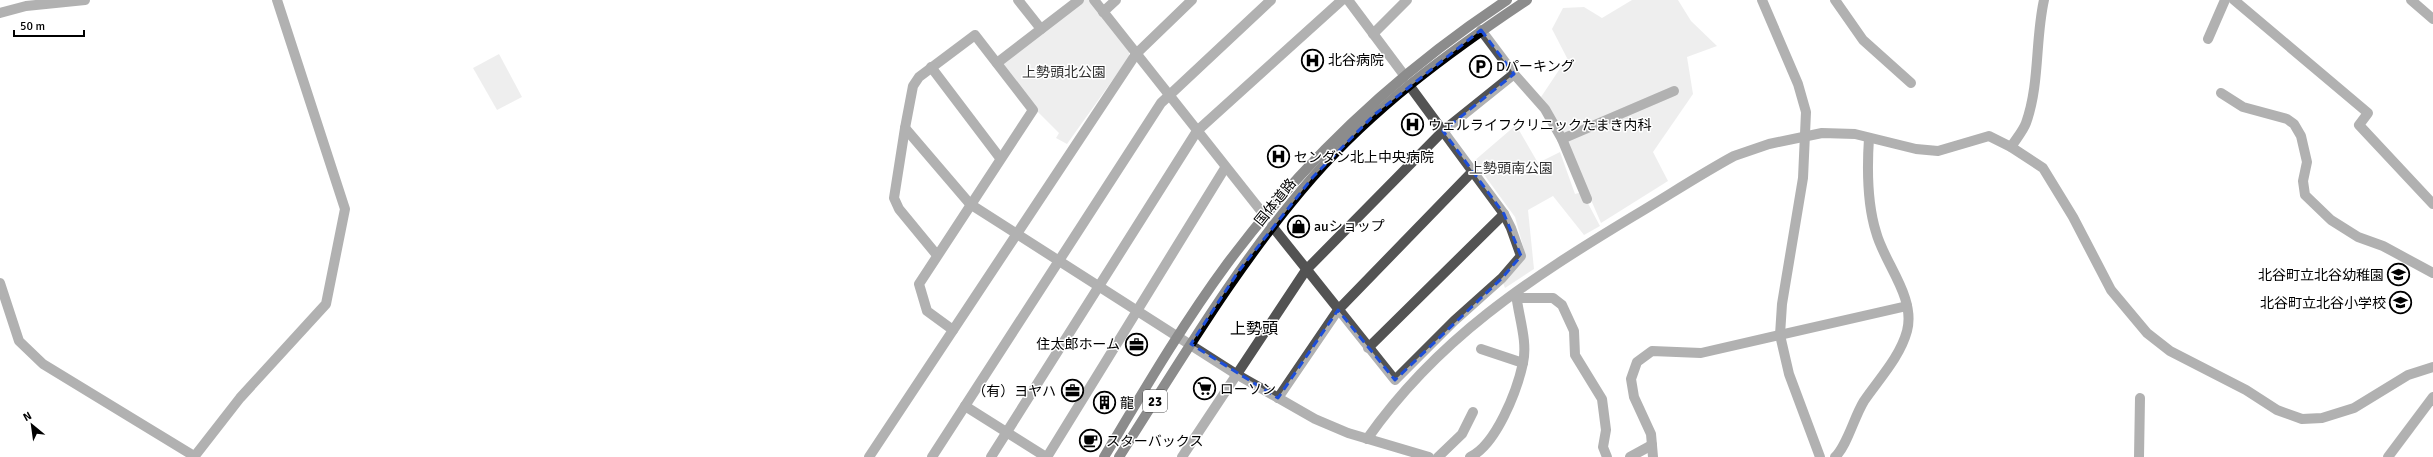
<svg xmlns="http://www.w3.org/2000/svg" width="2433" height="457" font-family="Signika,'Noto Sans JP',sans-serif">
	<rect width="100%" height="100%" fill="#fff"/>
	<g fill="#dadada">
		<path d="M1082 0H1091L1129 49V57L1067 144 1056 138 1059 133 1036 110 1000 64Z"/>
		<path d="M1632 0H1678L1691 21 1717 46 1687 57 1693 94 1653 152 1668 181 1601 223 1565 140 1541 97 1567 58 1552 29 1563 8 1584 7 1602 18Z"/>
		<path d="M499 54 522 97 497 110 473 68Z"/>
		<path d="M1516 125 1538 163 1560 152 1575 194 1582 192 1600 226 1584 235 1553 196 1528 210 1534 269 1505 288 1503 283 1526 257 1515 217 1474 161Z"/>
	</g>
	<g fill="none" stroke-linecap="round" stroke-linejoin="round">
		<g stroke="#535353" stroke-width="10">
			<path d="M1018 0 1041 29"/>
			<path d="M1094 0 1265 216"/>
			<path d="M1348 0 1404 75"/>
			<path d="M1762 0 1798 84 1806 112 1803 178 1782 304 1780 335 1789 374 1820 457"/>
			<path d="M1835 0 1863 40 1911 83"/>
			<path d="M2234 0 2368 113 2359 125 2433 204"/>
			<path d="M2411 0 2433 19"/>
			<path d="M1103 12 1116 0"/>
			<path d="M0 13 26 6 85 0"/>
			<path d="M1481 30 1514 74 1545 109 1562 139 1587 199"/>
			<path d="M1373 34 1407 0"/>
			<path d="M2208 39 2225 0"/>
			<path d="M997 63 1079 0"/>
			<path d="M931 67 1000 158"/>
			<path d="M2221 93 2243 107 2287 119 2294 124 2301 136 2307 162 2303 181 2305 195 2331 220 2358 237 2383 246 2433 273"/>
			<path d="M905 128 970 204 1236 374 1315 419 1348 433 1429 457"/>
			<path d="M1562 139 1674 91"/>
			<path d="M2011 147C2016 139 2023 131 2026 123 2040 84 2035 40 2044 0"/>
			<path d="M1272 226 1395 380 1454 321 1502 278 1521 256 1511 228 1504 214 1409 85"/>
			<path d="M936 254 899 209 894 198 905 128 913 86 919 77 975 35 1033 110 919 284 927 311 953 330"/>
			<path d="M0 283 19 341 43 364 194 456"/>
			<path d="M1516 298H1553L1562 305 1574 331 1575 355 1602 399 1606 430 1603 447 1607 457"/>
			<path d="M1368 348 1504 214"/>
			<path d="M1481 349 1523 363"/>
			<path d="M1278 398 1338 310 1472 172"/>
			<path d="M965 406 1046 457"/>
			<path d="M1367 439C1438 338 1528 280 1632 217 1666 197 1699 175 1734 156L1769 144 1822 133 1855 134 1916 149 1938 151 1989 136 2011 147 2043 168 2073 217 2111 290 2147 333 2170 351 2246 390 2277 410 2302 419 2322 418 2354 408 2408 375 2433 367"/>
			<path d="M194 457 240 398 326 304 345 209 277 0"/>
			<path d="M869 457 1136 54 1192 0"/>
			<path d="M932 457 1161 103 1271 0"/>
			<path d="M991 457 1197 131 1342 0"/>
			<path d="M1047 457 1225 168"/>
			<path d="M1182 457 1306 270 1443 131 1514 74"/>
			<path d="M1438 457 1462 434 1473 412"/>
			<path d="M1470 457C1496 445 1517 391 1523 363 1528 341 1518 315 1516 293"/>
			<path d="M1630 457 1652 445"/>
			<path d="M1653 457 1651 434 1634 397 1631 379 1637 362 1652 351 1701 353 1907 306"/>
			<path d="M1835 457C1847 446 1854 417 1864 401 1879 379 1900 357 1907 331 1916 297 1884 263 1876 232 1867 203 1867 168 1869 138"/>
			<path d="M2139 457 2140 398"/>
			<path d="M2388 457 2433 397"/>
		</g>
		<g stroke="#000" stroke-width="10">
			<path d="M1104 457C1143 392 1182 325 1227 264 1305 159 1398 72 1507 0"/>
			<path d="M1119 457C1180 362 1237 264 1312 178 1374 107 1449 52 1527 0"/>
		</g>
	</g>
	<path d="M0 0H2433V457H0ZM1481 30 1514 74 1443 131 1504 214 1521 256 1502 278 1395 380 1338 310 1278 398 1191 344 1238 272 1313 177 1374 115Z" fill="#fff" fill-opacity=".55" fill-rule="evenodd"/>
	<path fill="none" stroke="#1d4ed8" stroke-width="3" stroke-dasharray="8 5" stroke-linejoin="round" d="M1481 30 1514 74 1443 131 1504 214 1521 256 1502 278 1395 380 1338 310 1278 398 1191 344 1238 272 1313 177 1374 115Z"/>
	<defs>
		<symbol id="hospital-ring" viewBox="-11 -11 22 22"><circle r="9.5" fill="#fff" stroke="#000" stroke-width="1.5"/><path d="M-5-5h3v3.5h4V-5h3V5h-3V1.5h-4V5h-3Z" fill="#000"/></symbol>
		<symbol id="parking-ring" viewBox="-11 -11 22 22"><circle r="9.5" fill="#fff" stroke="#000" stroke-width="1.5"/><path d="M-3.5-5.5H1a3.5 3.5 0 0 1 0 7H-1V5.5H-3.5ZM-1-3.4V-.6H.8a1.4 1.4 0 0 0 0-2.8Z" fill="#000"/></symbol>
		<symbol id="shop-ring" viewBox="-11 -11 22 22"><circle r="9.5" fill="#fff" stroke="#000" stroke-width="1.5"/><path d="M-5-2.5h2.3a2.7 3.5 0 0 1 5.4 0H5L5.5 6h-11ZM-1.5-2.5h3a1.5 2.3 0 0 0-3 0Z" fill="#000"/></symbol>
		<symbol id="school-ring" viewBox="-11 -11 22 22"><circle r="9.5" fill="#fff" stroke="#000" stroke-width="1.5"/><path d="M0-5L7-2L0 1L-7-2ZM-4 1L0 2.5L4 1V4Q0 6-4 4Z" fill="#000"/></symbol>
		<symbol id="office-ring" viewBox="-11 -11 22 22"><circle r="9.5" fill="#fff" stroke="#000" stroke-width="1.5"/><path d="M-6-3h4V-5.5h4V-3h4V5H-6ZM-1-4.5V-3h2v-1.5ZM-6 0V1H6V0Z" fill="#000"/></symbol>
		<symbol id="supermarket-ring" viewBox="-11 -11 22 22"><circle r="9.5" fill="#fff" stroke="#000" stroke-width="1.5"/><path d="M-6-5.5h2.5l.6 2H6L4.5 2H-2.5L-4.4-4H-6ZM-1.5 3.2a1.3 1.3 0 1 0 .1 0ZM3 3.2a1.3 1.3 0 1 0 .1 0Z" fill="#000"/></symbol>
		<symbol id="building-ring" viewBox="-11 -11 22 22"><circle r="9.5" fill="#fff" stroke="#000" stroke-width="1.5"/><path d="M-4-6H4V6H1V3H-1V6H-4ZM-2.5-4.3h1.7v1.8h-1.7ZM.8-4.3h1.7v1.8H.8ZM-2.5-1h1.7V.8h-1.7ZM.8-1h1.7V.8H.8Z" fill="#000"/></symbol>
		<symbol id="cafe-ring" viewBox="-11 -11 22 22"><circle r="9.5" fill="#fff" stroke="#000" stroke-width="1.5"/><path d="M-5.5-4.5H6V0H3Q3 3.5 0 3.5H-2.5Q-5.5 3.5-5.5 0ZM3-3.2v2h1.7v-2ZM-6 4.5H4V6H-6Z" fill="#000"/></symbol>
	</defs>
	<g fill-rule="evenodd">
		<use href="#hospital-ring" x="1300" y="48" width="25" height="25"/>
		<use href="#parking-ring" x="1468" y="54" width="25" height="25"/>
		<use href="#hospital-ring" x="1400" y="112" width="25" height="25"/>
		<use href="#hospital-ring" x="1266" y="144" width="25" height="25"/>
		<use href="#shop-ring" x="1286" y="214" width="25" height="25"/>
		<use href="#school-ring" x="2386" y="262" width="25" height="25"/>
		<use href="#school-ring" x="2388" y="290" width="25" height="25"/>
		<use href="#office-ring" x="1124" y="332" width="25" height="25"/>
		<use href="#supermarket-ring" x="1192" y="376" width="25" height="25"/>
		<use href="#office-ring" x="1060" y="378" width="25" height="25"/>
		<use href="#building-ring" x="1092" y="390" width="25" height="25"/>
		<use href="#cafe-ring" x="1078" y="428" width="25" height="25"/>
	</g>
	<g text-anchor="middle" stroke-width="3" stroke-linejoin="round" paint-order="stroke">
		<rect fill="#fff" stroke="#4c4c4c" stroke-width="1" x="1143" y="390" width="24" height="22" rx="3"/>
		<g font-size="13" font-weight="bold" fill="#000">
			<text x="1155" y="406">23</text>
		</g>
		<g font-size="14" fill="#000" stroke="#fff" text-anchor="start">
			<text x="1328" y="65">北谷病院</text>
			<text x="1496" y="71">Dパーキング</text>
			<text x="1428" y="130">ウェルライフクリニックたまき内科</text>
			<text x="1294" y="162">センダン北上中央病院</text>
			<text x="1314" y="231">auショップ</text>
			<text x="2384" y="280" text-anchor="end">北谷町立北谷幼稚園</text>
			<text x="2386" y="308" text-anchor="end">北谷町立北谷小学校</text>
			<text x="1120" y="349" text-anchor="end">住太郎ホーム</text>
			<text x="1220" y="394">ローソン</text>
			<text x="1056" y="396" text-anchor="end">（有）ヨヤハ</text>
			<text x="1120" y="408">龍</text>
			<text x="1106" y="446">スターバックス</text>
		</g>
		<g font-size="14" fill="#313131" stroke="#fff">
			<text x="1064" y="77">上勢頭北公園</text>
			<text x="1511" y="173">上勢頭南公園</text>
		</g>
		<g font-size="14" fill="#000" stroke="#fff">
			<text transform="translate(1275 202) rotate(-51)" y="5">国体道路</text>
		</g>
		<g font-size="16" fill="#000" stroke="#fff">
			<text x="1254" y="334">上勢頭</text>
		</g>
	</g>
	<g transform="translate(32 425) rotate(331)" stroke="#ffffff" stroke-width="3" paint-order="stroke">
	<path d="M0-3L7 15L0 10L-7 15Z" fill="#000000"/>
	<text y="-6" font-size="11" font-weight="bold" text-anchor="middle" fill="#000000">N</text>
	</g>
	<path d="M14 30v6h70v-6" fill="none" stroke="#000000" stroke-width="2"/>
	<text x="20" y="30" font-size="12" fill="#000000" stroke="#ffffff" stroke-width="3" paint-order="stroke">50 m</text>
</svg>
